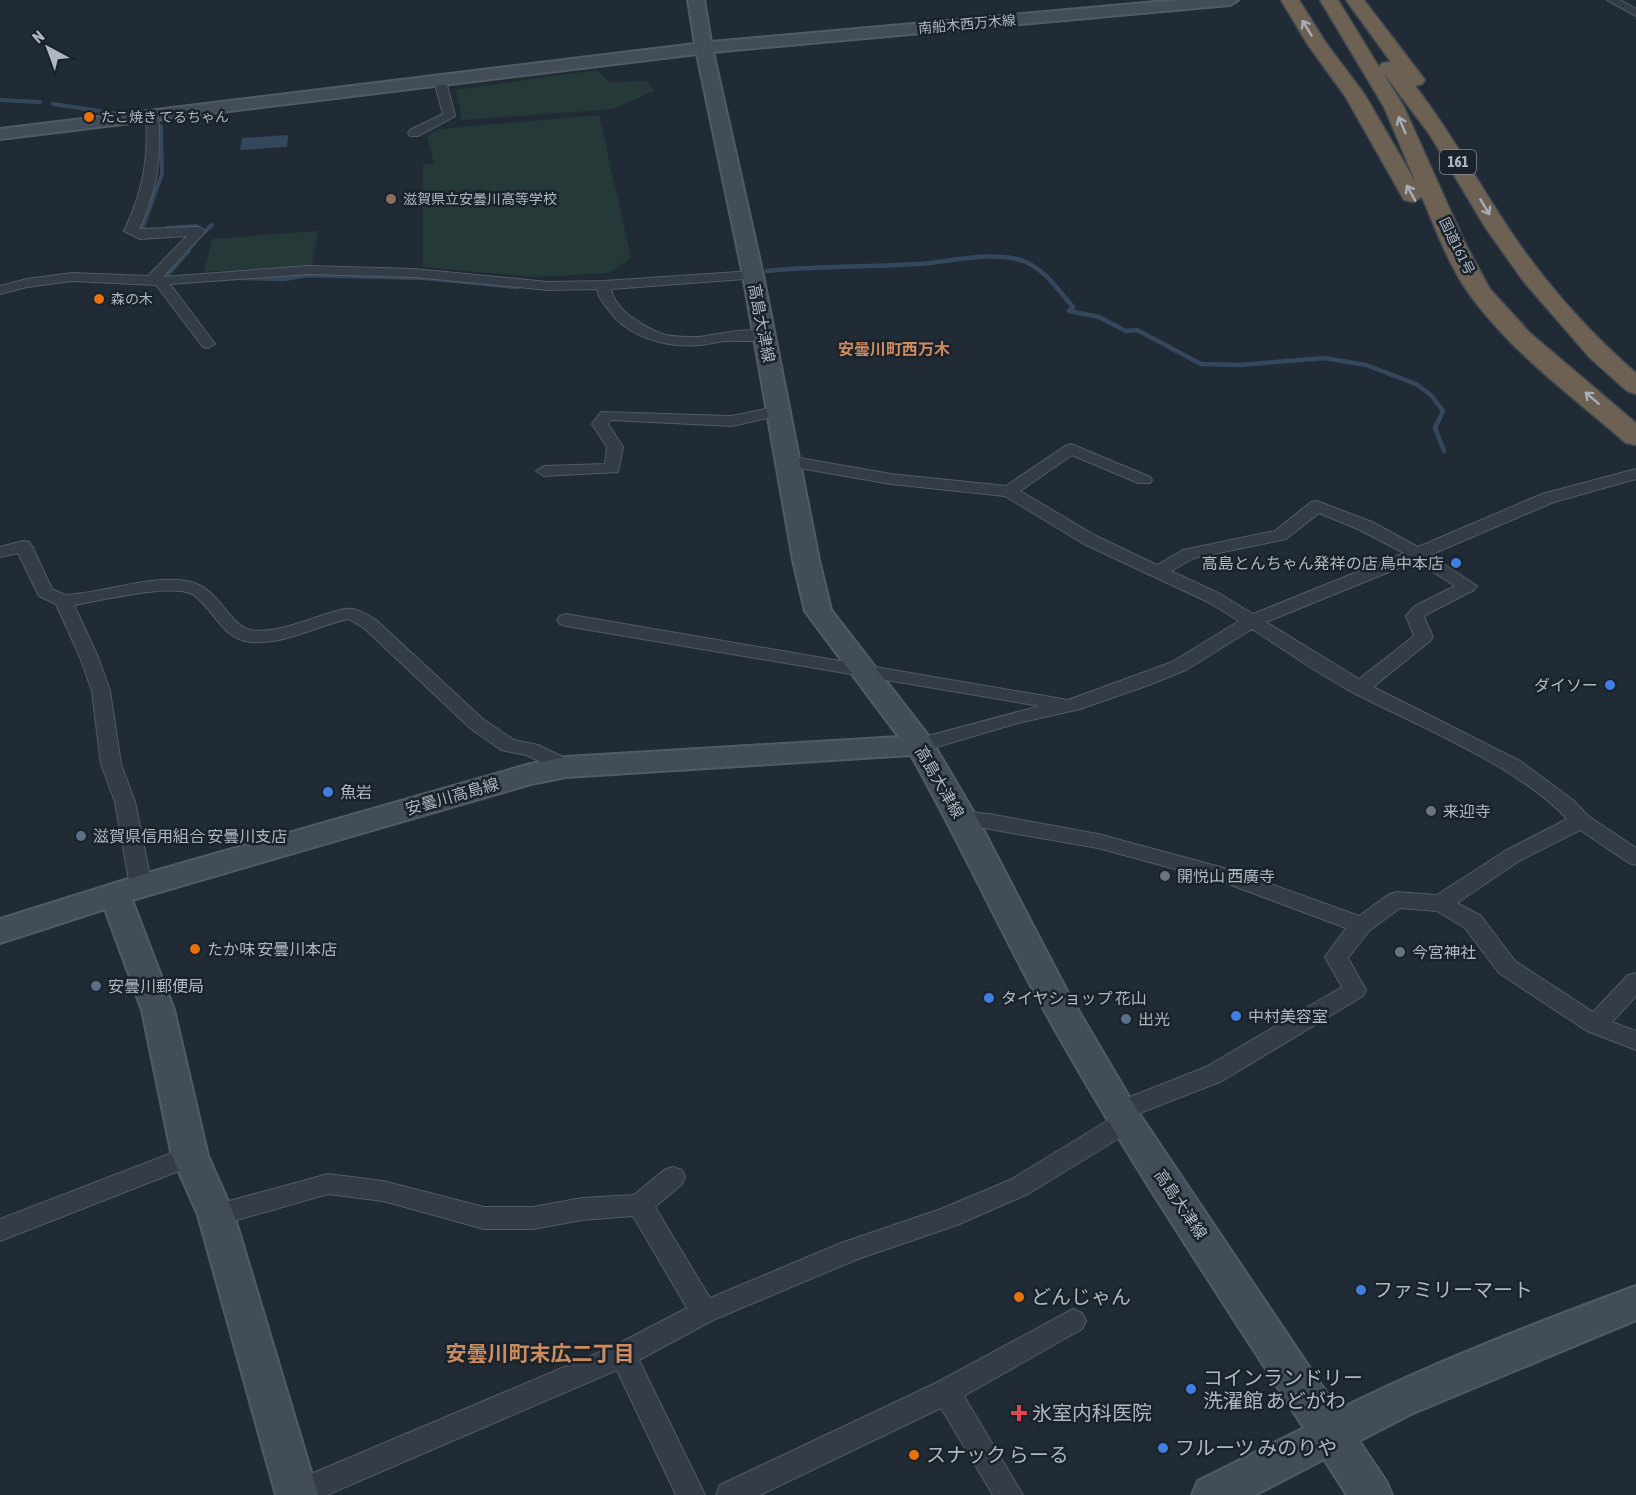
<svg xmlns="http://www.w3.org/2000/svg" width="1636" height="1495" font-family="'Asap Condensed','Noto Sans JP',sans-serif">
	<rect width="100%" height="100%" fill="#212b36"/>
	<g fill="#263939">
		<path d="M597 70 609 82 647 81 655 91 612 109 462 120 456 90Z"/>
		<path d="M599 115 631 258 609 273 535 277 423 267V165L434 163 427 136 439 129Z"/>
		<path d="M318 231 312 266 204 272 212 239Z"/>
	</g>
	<path fill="#35475d" d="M288 135 287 147 240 150 242 138Z"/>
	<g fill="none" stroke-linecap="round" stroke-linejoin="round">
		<g stroke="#35475d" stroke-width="4">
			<path d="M0 100 40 102"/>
			<path d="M53 104 126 115"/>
			<path d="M167 228 197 226"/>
			<path d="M148 230 142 229 162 174 161 126"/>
			<path d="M201 235 212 225"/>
			<path d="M186 252 194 243"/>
		</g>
		<g stroke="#35475d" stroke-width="4.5">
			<path d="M767 271C817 266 868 267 918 264 949 262 994 250 1023 261 1045 269 1058 290 1073 307L1069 311 1099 317 1126 331 1137 330 1201 364 1240 365 1324 358 1366 365 1416 384 1431 395 1443 411 1435 428 1444 451"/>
			<path d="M168 274 188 251"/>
			<path d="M243 278 284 279 307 275 424 278 517 287"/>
		</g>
		<defs>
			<g id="street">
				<path d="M1607 0H1620L1636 9V16Z"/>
				<path d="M440 77 446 81 455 116 418 136H410L408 133 410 130 443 114 434 81Z"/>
				<path d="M152 111 158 115C162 157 157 191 139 229L199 227 206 231 163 277 308 266 414 269 548 282 604 281 753 271 760 275 758 278 611 289C613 300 623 312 633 318 643 325 654 332 666 335 675 337 689 337 699 337 714 335 761 324 771 335 763 344 739 340 727 341 717 341 708 345 699 345 666 348 627 337 608 309 603 303 598 297 597 289L548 290 414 277 308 274 170 284 215 344 208 348 203 347 156 285 72 281 27 287 0 294V286L27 279 72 273 148 276 187 236 140 239 124 231C143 192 149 158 146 115Z"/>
				<path d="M779 406 785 408 787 411 785 414 732 426 611 420 608 424 623 447 618 472 544 476 536 471 544 466 605 464 607 447 592 424 601 412 732 416Z"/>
				<path d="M1071 444 1150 477 1152 480 1150 483H1138L1072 455 1020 491 1096 536 1157 565 1183 550 1275 531 1311 502 1317 501 1372 522 1418 547 1542 494 1636 469V479L1554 502 1430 555 1477 586 1474 590 1427 614 1424 617 1433 637 1430 641 1373 687 1520 761 1573 800 1588 816 1636 848V865L1629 863 1580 830 1519 861 1457 903 1481 916 1515 961 1593 1012 1628 975 1636 973V996L1612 1022 1636 1031V1050L1587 1031 1499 973 1465 928 1437 911 1400 908 1369 931 1348 958 1366 990 1363 996 1222 1081 1135 1115 1138 1122 1134 1129 1028 1194 957 1225 858 1259 713 1320 639 1360 705 1495H676L617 1370 327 1495H281L285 1485 614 1346 687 1308 633 1216 582 1220 533 1229H484L383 1201 328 1194 216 1226 207 1223 204 1215 207 1207 328 1174 383 1181 484 1207H533L582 1198 634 1195 664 1170 673 1167 682 1170 685 1177 682 1184 655 1207 710 1298 841 1243 941 1209 1010 1180 1112 1118 1108 1111 1112 1104 1206 1067 1342 987 1325 957 1346 928 1223 882 1098 848 955 823 952 818 955 813 962 811 989 814 1098 834 1235 871 1359 916 1388 895 1396 892 1437 895 1505 851 1567 819C1518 766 1422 728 1356 694 1320 675 1286 651 1252 629L1186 670 1149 685 1080 709 1018 723 920 752 913 750 910 745 913 740 1040 706 566 626 560 624 557 620 560 616 566 614 1068 700 1172 662 1239 621 1208 602 1084 544 1005 496 891 484 788 466 780 461 788 456 891 474 1006 486 1065 446ZM1319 513 1360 530 1404 553 1253 614 1220 594 1171 571 1194 558 1286 539ZM1416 561 1455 586 1415 606 1406 616 1414 636 1359 679 1266 622Z"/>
				<path d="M23 541 29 542 32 546 52 589 65 595C106 593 147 575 187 581 220 587 228 626 251 630 276 635 315 616 340 610 355 606 363 612 376 620L484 720 514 740 538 745 573 762 576 767 573 772 566 774 526 755 501 750 470 728 364 628 348 619C317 626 283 645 251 642 221 639 214 608 192 594 171 583 99 601 74 605L98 657 110 691 121 764 135 802 152 886 148 891 141 894 134 891 130 886 115 802 101 764 92 691 80 657 56 604 39 596 18 553 0 557V547Z"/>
				<path d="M190 1146 199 1149 202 1156 199 1163 0 1241V1219Z"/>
				<path d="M1073 1309 1082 1313 1086 1321 1082 1329 964 1396 1023 1495H993L941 1408 760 1495H716L720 1485 936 1383Z"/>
			</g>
			<path id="secondary" d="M688 0H704L711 42 1178 0H1238L1230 5 713 52 763 275 819 560 831 610 930 738 977 818 1068 993 1138 1112 1338 1410C1434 1362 1536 1323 1636 1286V1320L1411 1414 1359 1441 1386 1481 1392 1495H1347L1324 1459 1255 1495H1192L1198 1481 1304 1428C1215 1289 1123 1153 1043 1008 997 925 958 838 911 755L566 777 531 784 132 900 174 1010 208 1156 234 1215 318 1495H276L198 1215 172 1156 142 1010 105 909 0 943V919L141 875 530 764 566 757 899 737 805 611 793 560 743 275 697 54 0 139V129L695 44Z"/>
			<path id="highway" d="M1281 0H1299L1326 43 1365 95 1416 183 1384 107 1320 0H1338L1379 67 1382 63 1391 62 1346 0H1364L1425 80 1422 84 1415 86C1451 132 1478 183 1511 232 1546 284 1589 332 1636 373V394L1627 391 1590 358 1524 282 1485 227 1430 135 1382 71 1404 107 1465 243 1490 289 1530 333 1636 423V445L1626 443C1573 397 1512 353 1470 295 1449 266 1436 230 1422 197L1412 202 1404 200 1345 96 1308 45Z"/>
		</defs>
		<use href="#street" stroke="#525a64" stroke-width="2"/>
		<use href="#secondary" stroke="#525a64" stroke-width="4"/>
		<use href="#highway" stroke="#3f4751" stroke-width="3"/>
		<use href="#street" fill="#343c47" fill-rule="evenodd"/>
		<use href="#secondary" fill="#434c59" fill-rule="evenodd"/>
		<use href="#highway" fill="#6c6152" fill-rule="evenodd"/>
	</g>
	<defs><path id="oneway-shaft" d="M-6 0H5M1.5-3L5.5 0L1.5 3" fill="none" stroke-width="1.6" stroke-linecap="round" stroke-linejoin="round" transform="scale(1.5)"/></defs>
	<g stroke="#a8aeb8">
		<use href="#oneway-shaft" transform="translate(1307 28) rotate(-121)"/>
		<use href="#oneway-shaft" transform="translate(1402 125) rotate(-113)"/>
		<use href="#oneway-shaft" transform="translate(1411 193) rotate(-119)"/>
		<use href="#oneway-shaft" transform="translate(1485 207) rotate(59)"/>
		<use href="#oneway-shaft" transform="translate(1592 398) rotate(-139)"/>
	</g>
	<g fill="#e8710a" stroke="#1a222b" stroke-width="2">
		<circle cx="89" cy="117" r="6"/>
		<circle cx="99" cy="299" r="6"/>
		<circle cx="195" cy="949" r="6"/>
		<circle cx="1019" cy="1297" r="6"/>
		<circle cx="914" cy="1455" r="6"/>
	</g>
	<circle fill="#8d6e63" stroke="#1a222b" stroke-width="2" cx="391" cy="199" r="6"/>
	<g fill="#3f7fe0" stroke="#1a222b" stroke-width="2">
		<circle cx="1456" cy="563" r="6"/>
		<circle cx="1610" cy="685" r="6"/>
		<circle cx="328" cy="792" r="6"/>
		<circle cx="989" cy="998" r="6"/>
		<circle cx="1236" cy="1016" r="6"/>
		<circle cx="1361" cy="1290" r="6"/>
		<circle cx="1191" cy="1389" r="6"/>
		<circle cx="1163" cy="1448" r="6"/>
	</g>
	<g fill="#6b7280" stroke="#1a222b" stroke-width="2">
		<circle cx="1431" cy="811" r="6"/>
		<circle cx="1165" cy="876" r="6"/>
		<circle cx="1400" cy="952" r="6"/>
	</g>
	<g fill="#5c6f8a" stroke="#1a222b" stroke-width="2">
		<circle cx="81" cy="836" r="6"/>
		<circle cx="96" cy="986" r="6"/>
		<circle cx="1126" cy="1019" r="6"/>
	</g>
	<path fill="#e0444e" stroke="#1a222b" stroke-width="2" d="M1016 1404h6v6h6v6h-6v6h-6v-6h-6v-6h6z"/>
	<g text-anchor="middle" stroke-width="5" stroke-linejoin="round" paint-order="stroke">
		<g font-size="14" fill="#afb7c3" stroke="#1a222b">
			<text transform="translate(967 24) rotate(-5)" y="5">南船木西万木線</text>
			<text transform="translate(1457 246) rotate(64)" y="5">国道161号</text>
		</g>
		<g font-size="14" fill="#afb7c3" stroke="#1a222b" text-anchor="start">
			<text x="101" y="122">たこ焼き てるちゃん</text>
			<text x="403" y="204">滋賀県立安曇川高等学校</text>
			<text x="111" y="304">森の木</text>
		</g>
		<rect fill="#1a222b" stroke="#828a95" stroke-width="1.5" x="1440" y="150" width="36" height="24" rx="4.5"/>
		<g font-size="15" font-weight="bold" fill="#afb7c3">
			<text x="1458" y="167">161</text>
		</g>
		<g font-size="16" fill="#afb7c3" stroke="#1a222b">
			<text transform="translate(762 323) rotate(79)" y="6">高島大津線</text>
			<text transform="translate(940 782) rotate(60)" y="6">高島大津線</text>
			<text transform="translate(452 796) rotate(-16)" y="6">安曇川高島線</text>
			<text transform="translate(1181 1204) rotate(56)" y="6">高島大津線</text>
		</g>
		<g font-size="16" font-weight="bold" fill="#cd8c60" stroke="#1a222b">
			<text x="894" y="355">安曇川町西万木</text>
		</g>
		<g font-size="16" fill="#afb7c3" stroke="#1a222b" text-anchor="start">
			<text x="1444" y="569" text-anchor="end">高島とんちゃん発祥の店 鳥中本店</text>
			<text x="1598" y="691" text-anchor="end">ダイソー</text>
			<text x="340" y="798">魚岩</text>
			<text x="1443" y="817">来迎寺</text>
			<text x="93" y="842">滋賀県信用組合 安曇川支店</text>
			<text x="1177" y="882">開悦山 西廣寺</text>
			<text x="207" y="955">たか味 安曇川本店</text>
			<text x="1412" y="958">今宮神社</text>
			<text x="108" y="992">安曇川郵便局</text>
			<text x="1001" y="1004">タイヤショップ 花山</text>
			<text x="1248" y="1022">中村美容室</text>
			<text x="1138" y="1025">出光</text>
		</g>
		<g font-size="20" fill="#afb7c3" stroke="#1a222b" text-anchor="start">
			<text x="1373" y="1297">ファミリーマート</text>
			<text x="1031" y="1304">どんじゃん</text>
			<text x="1203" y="1385">コインランドリー<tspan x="1203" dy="23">洗濯館 あどがわ</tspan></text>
			<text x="1032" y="1420">氷室内科医院</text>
			<text x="1175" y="1455">フルーツ みのりや</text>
			<text x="926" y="1462">スナック らーる</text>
		</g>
		<g font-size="21" font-weight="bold" fill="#cd8c60" stroke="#1a222b">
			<text x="540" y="1361">安曇川町末広二丁目</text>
		</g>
	</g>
	<g transform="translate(48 48) rotate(319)" stroke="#1a222b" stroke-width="4.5" paint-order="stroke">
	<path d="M0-4.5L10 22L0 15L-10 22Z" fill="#afb7c3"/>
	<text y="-9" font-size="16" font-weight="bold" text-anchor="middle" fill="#afb7c3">N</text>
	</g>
</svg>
